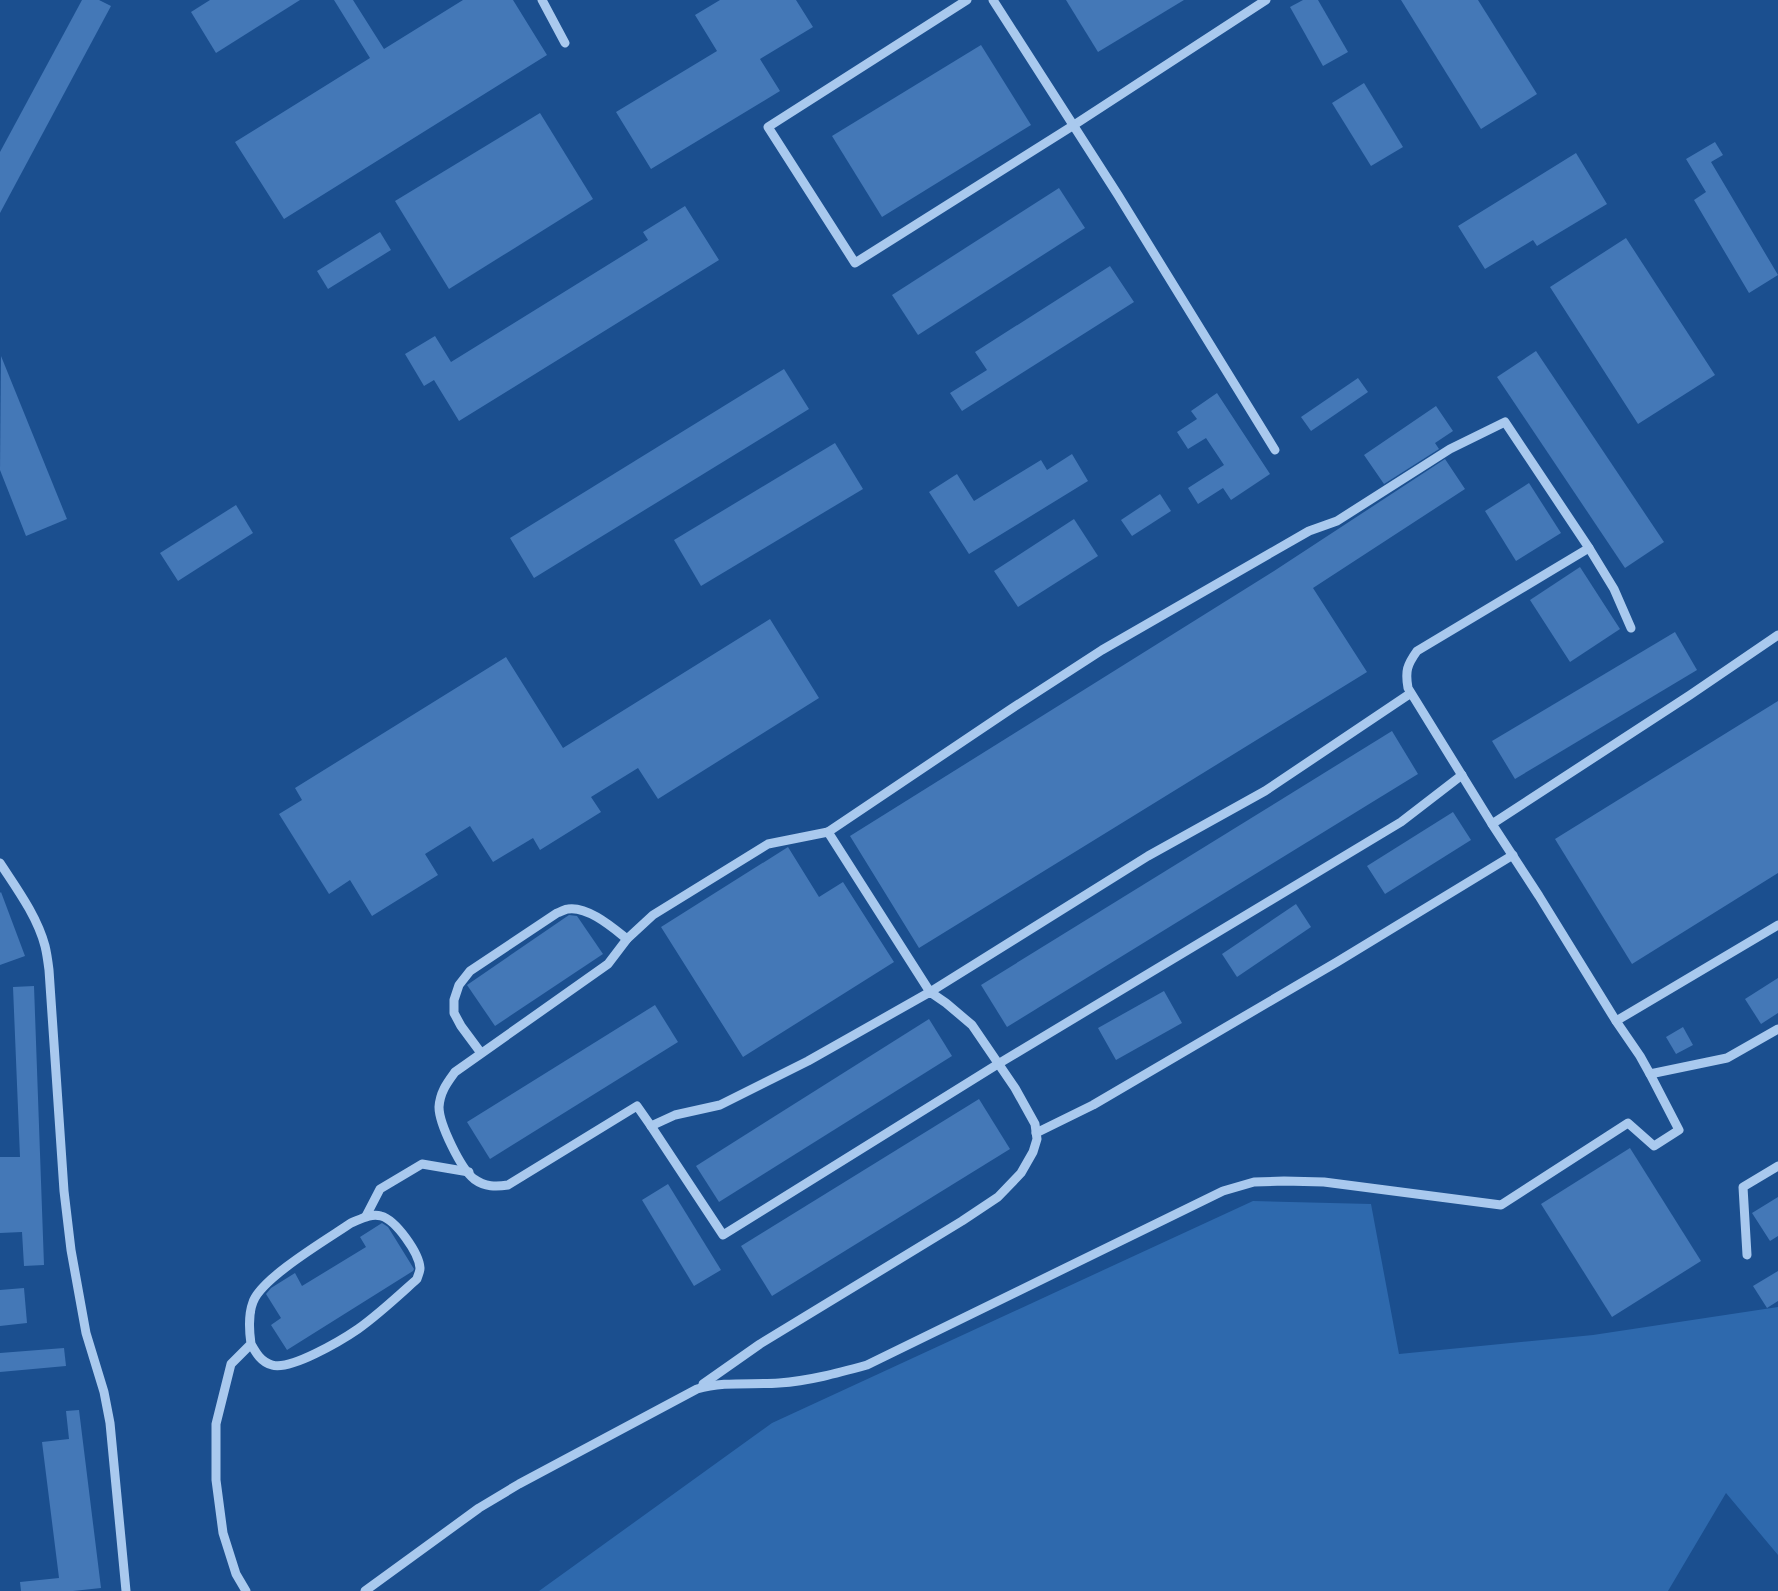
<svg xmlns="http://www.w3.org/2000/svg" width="1778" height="1591" font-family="Manrope,sans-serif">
	<rect width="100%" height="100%" fill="#1b4f8f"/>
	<path fill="#2e69ad" d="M1253 1201 1371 1204 1399 1354 1593 1335 1778 1307V1555L1726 1493 1668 1591H539L772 1423Z"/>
	<g fill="#4478b7">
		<path d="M82 0H99L111 6 0 213V152Z"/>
		<path d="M210 0H300L216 53 191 12Z"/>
		<path d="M334 0H353L384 49 463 0H513L547 55 284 219 235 142 370 58Z"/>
		<path d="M720 0H796L813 27 760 59 780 91 651 169 616 112 717 51 695 15Z"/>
		<path d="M1066 0H1184L1098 52Z"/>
		<path d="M1303 0H1318L1348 52 1323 66 1290 7Z"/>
		<path d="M1401 0H1478L1537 94 1481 129Z"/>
		<path d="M981 45 1031 125 882 217 832 136Z"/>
		<path d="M1364 83 1403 147 1371 166 1332 103Z"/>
		<path d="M540 113 593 199 449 289 395 201Z"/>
		<path d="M1715 142 1723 155 1711 162 1778 275 1749 293 1694 200 1706 192 1686 159Z"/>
		<path d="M1576 153 1607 204 1537 246 1533 240 1485 269 1458 226Z"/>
		<path d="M1059 188 1085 228 918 335 892 295Z"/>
		<path d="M685 206 719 260 459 421 434 380 424 386 405 354 435 336 451 362 648 240 643 232Z"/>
		<path d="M380 232 391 250 328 289 317 271Z"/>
		<path d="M1626 238 1715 375 1638 424 1550 287Z"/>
		<path d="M1110 266 1134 302 962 411 950 393 987 370 975 352Z"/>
		<path d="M1536 351 1664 542 1625 568 1497 377Z"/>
		<path d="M1 356 67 519 26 536 0 470Z"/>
		<path d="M784 369 809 409 534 578 510 538Z"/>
		<path d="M1358 378 1368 392 1311 431 1301 417Z"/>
		<path d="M1217 393 1270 474 1231 500 1223 488 1198 504 1188 488 1224 465 1206 438 1188 449 1177 432 1197 419 1191 411Z"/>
		<path d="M1436 406 1453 431 1435 443 1439 449 1384 484 1364 455Z"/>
		<path d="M835 443 863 489 701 586 674 540Z"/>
		<path d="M1072 454 1088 481 969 554 929 492 957 474 974 501 1041 460 1047 470Z"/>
		<path d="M1445 459 1465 489 1313 588 1367 672 919 948 850 836 1274 571Z"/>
		<path d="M1529 483 1561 533 1516 561 1485 511Z"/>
		<path d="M1160 494 1171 511 1132 536 1121 520Z"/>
		<path d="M236 505 253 533 178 581 160 553Z"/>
		<path d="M1074 519 1098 556 1018 607 994 571Z"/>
		<path d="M1580 567 1620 629 1570 662 1530 600Z"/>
		<path d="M770 619 819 698 658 799 638 768 591 797 601 812 540 850 533 838 493 862 470 826 425 854 438 875 372 916 350 880 329 894 279 814 302 800 295 788 506 657 563 748Z"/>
		<path d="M1675 632 1697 670 1515 779 1492 741Z"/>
		<path d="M1778 701V873L1632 964 1555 839Z"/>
		<path d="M1392 731 1418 774 1007 1027 981 985Z"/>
		<path d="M1453 812 1471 840 1385 894 1367 866Z"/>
		<path d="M788 847 819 897 843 882 894 962 743 1057 661 927Z"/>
		<path d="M1 892 25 956 0 965V893Z"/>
		<path d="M1296 904 1311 927 1237 977 1222 954Z"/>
		<path d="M569 915 577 916 603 954 495 1026 467 985Z"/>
		<path d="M1778 978V1013L1761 1024 1745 999Z"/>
		<path d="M34 986 44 1265 24 1266 22 1232 0 1233V1157H20L13 987Z"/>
		<path d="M1164 991 1182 1023 1116 1060 1098 1028Z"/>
		<path d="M655 1005 678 1042 490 1159 467 1122Z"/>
		<path d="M929 1019 952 1056 719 1202 696 1166Z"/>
		<path d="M1683 1027 1693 1045 1676 1054 1666 1037Z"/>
		<path d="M979 1099 1010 1149 772 1296 741 1246Z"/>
		<path d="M1630 1148 1701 1261 1612 1317 1541 1204Z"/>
		<path d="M668 1184 721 1270 694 1286 642 1200Z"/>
		<path d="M1778 1197V1236L1770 1241 1752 1213Z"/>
		<path d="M382 1223 388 1227 414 1269 413 1271 287 1350 271 1325 281 1318 266 1294 271 1288 295 1273 302 1286 366 1247 360 1237Z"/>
		<path d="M1778 1271V1301L1767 1308 1753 1286Z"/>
		<path d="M24 1288 27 1323 0 1326V1290Z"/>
		<path d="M64 1348 66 1366 0 1372V1353Z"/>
		<path d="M79 1410 101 1588 73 1591H21L20 1582 59 1578 42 1442 69 1439 66 1411Z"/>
	</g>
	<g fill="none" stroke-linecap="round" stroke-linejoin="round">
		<g stroke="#a9c9ee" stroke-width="9">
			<path d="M542 0 565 43"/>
			<path d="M967 0 768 127 855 263 1074 125 1266 0"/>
			<path d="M993 0 1118 195 1275 450"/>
			<path d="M1589 548 1614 589 1631 628"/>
			<path d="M1411 693 1265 791 1148 856 930 992 828 832 1011 709 1102 650 1309 531 1337 521 1450 449 1505 422 1589 548 1417 651C1407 665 1405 671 1408 688L1492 824 1690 695 1778 635"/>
			<path d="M1492 824 1539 896 1616 1021 1778 925"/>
			<path d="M828 832 768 844 653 915 627 939 608 964 455 1072C447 1083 440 1092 439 1107 439 1124 461 1169 474 1179 485 1187 496 1187 508 1185L637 1106 651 1126 723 1235 998 1064 1401 822 1462 775"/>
			<path d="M0 863C17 889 37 916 45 946 47 954 48 962 49 970L64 1191 71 1250 86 1333 104 1392 110 1423 126 1591"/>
			<path d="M1616 1021 1640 1056 1650 1074 1727 1058 1778 1029"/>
			<path d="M481 1053 461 1026 454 1013V1000L459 985 470 971 557 913C561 912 565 909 568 909 588 906 613 928 627 939"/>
			<path d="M651 1126 675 1115 720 1105 808 1061 930 992 946 1003 972 1025 1015 1088 1035 1124 1037 1139 1033 1152 1021 1173 998 1197 962 1221 760 1344 703 1384"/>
			<path d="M1036 1133 1093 1105 1337 962 1513 855"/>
			<path d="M366 1216 380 1189 422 1164 469 1172"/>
			<path d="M1747 1255 1743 1187 1778 1166"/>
			<path d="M246 1591 236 1574 223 1533 216 1480V1424L231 1364 251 1344C249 1330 248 1315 253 1302 261 1278 329 1238 351 1223 361 1219 371 1213 381 1216 396 1220 419 1253 420 1268 420 1272 418 1275 417 1279 398 1296 379 1314 358 1329 342 1340 290 1371 272 1365 261 1362 256 1353 251 1344"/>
			<path d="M365 1591 479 1508 519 1484 697 1389C724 1381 752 1385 779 1383 809 1381 838 1373 867 1365L1223 1191 1254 1182 1284 1181 1324 1182 1501 1205 1628 1123 1654 1146 1679 1130 1650 1074"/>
		</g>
	</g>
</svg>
